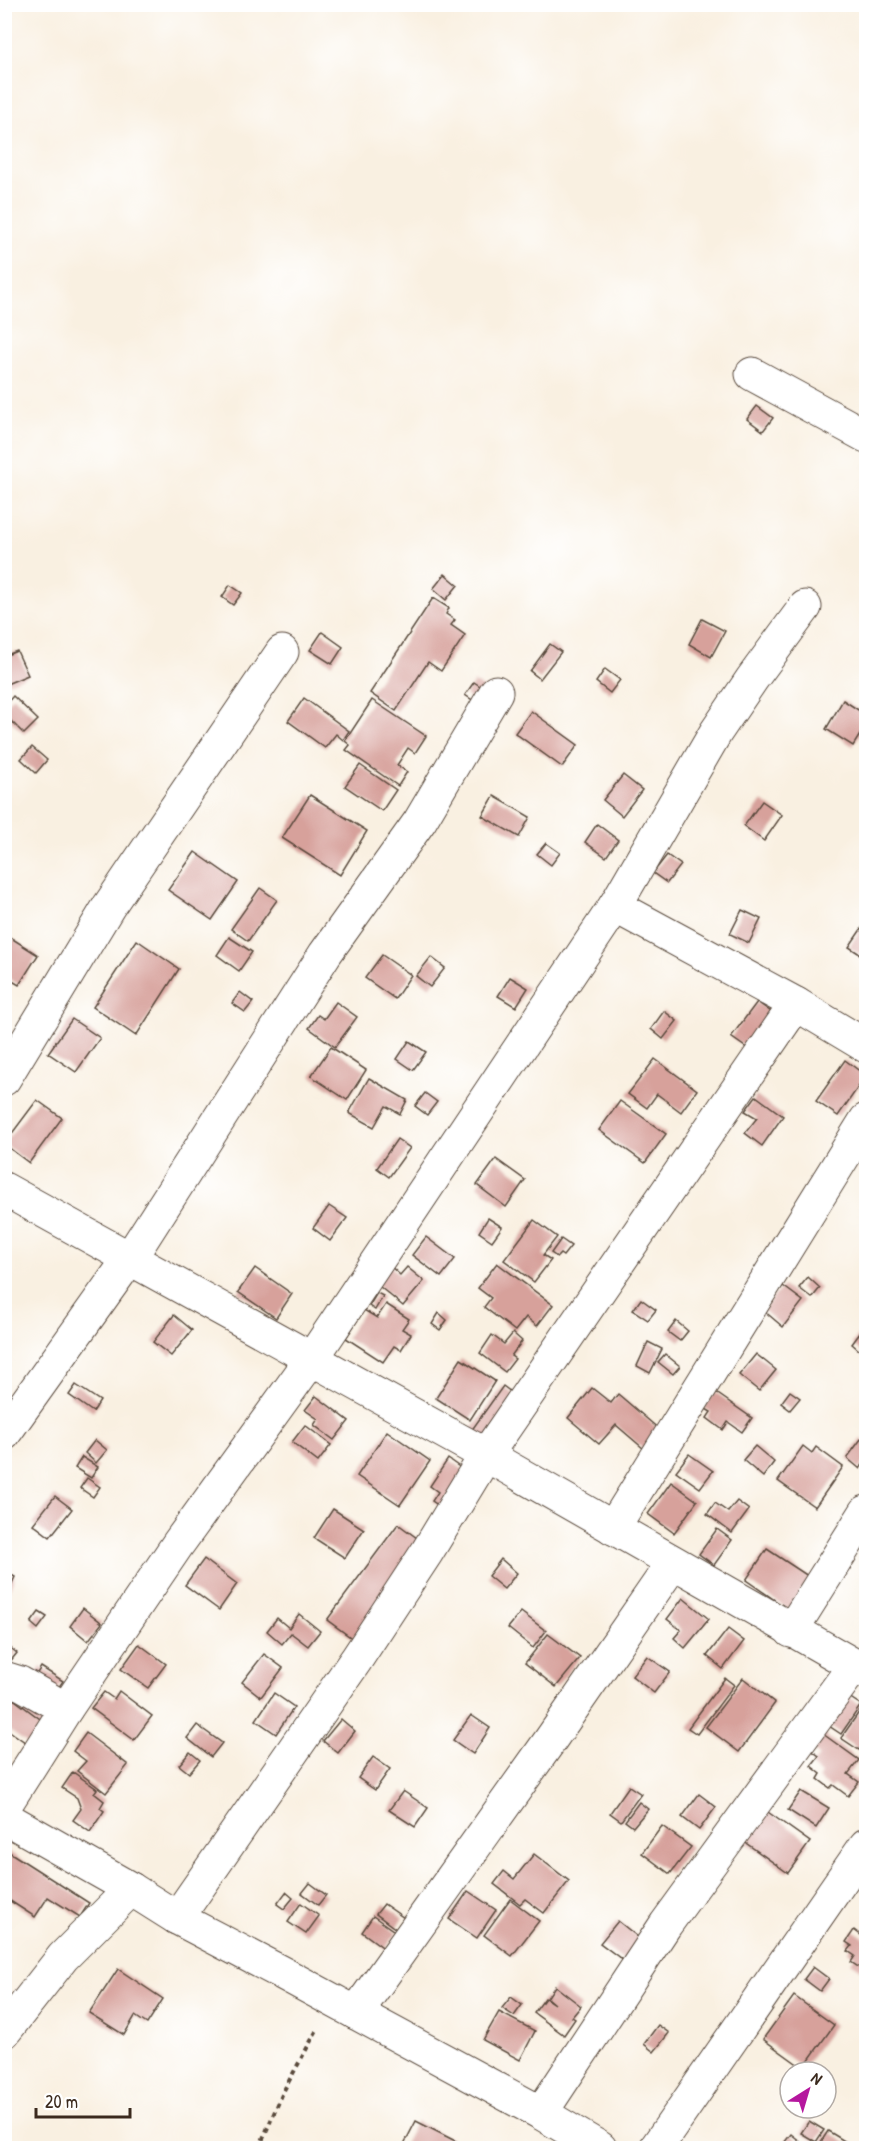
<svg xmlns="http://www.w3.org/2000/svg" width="871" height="2153" font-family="'Patrick Hand',sans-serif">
	<rect width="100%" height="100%" fill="#fff"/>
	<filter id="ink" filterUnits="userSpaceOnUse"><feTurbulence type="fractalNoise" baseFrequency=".0167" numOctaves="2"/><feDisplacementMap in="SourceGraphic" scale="12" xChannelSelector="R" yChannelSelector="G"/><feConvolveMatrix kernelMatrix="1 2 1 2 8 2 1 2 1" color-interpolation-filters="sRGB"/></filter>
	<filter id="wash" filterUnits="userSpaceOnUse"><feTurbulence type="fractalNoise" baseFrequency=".008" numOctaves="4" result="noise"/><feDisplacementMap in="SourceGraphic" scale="24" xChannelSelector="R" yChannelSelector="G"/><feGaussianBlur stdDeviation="1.35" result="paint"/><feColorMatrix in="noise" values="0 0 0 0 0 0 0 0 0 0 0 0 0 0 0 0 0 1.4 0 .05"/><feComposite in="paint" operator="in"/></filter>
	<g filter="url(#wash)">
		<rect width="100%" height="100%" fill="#f9f0e1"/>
		<g id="blocks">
			<g fill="#d7a19b">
				<path d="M757 406 773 418 763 431 747 419Z"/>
				<path d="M445 574 458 585 446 600 433 589Z"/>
				<path d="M230 585 242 593 233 605 222 597Z"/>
				<path d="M433 598 449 608 446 614 455 620 451 625 465 635 441 671 428 662 396 711 370 693Z"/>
				<path d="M702 619 725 631 711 657 689 644Z"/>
				<path d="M322 632 343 647 332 664 310 650Z"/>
				<path d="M550 644 561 652 540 679 530 671Z"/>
				<path d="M17 651 28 675 4 685V656Z"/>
				<path d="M605 669 620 680 610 693 596 682Z"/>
				<path d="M474 682 486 690 477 703 465 695Z"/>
				<path d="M13 696 38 720 24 734 5 715V705Z"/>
				<path d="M304 698 349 731 343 740 336 734 325 748 288 721Z"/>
				<path d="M372 700 426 736 415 753 408 748 397 765 407 772 398 786 346 750 350 745 345 741Z"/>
				<path d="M843 700 866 715V725L853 746 826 729Z"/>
				<path d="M531 711 578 745 562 767 515 733Z"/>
				<path d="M32 747 47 760 36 773 21 759Z"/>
				<path d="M360 765 396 790 382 811 345 786Z"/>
				<path d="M623 775 642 790 622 816 603 800Z"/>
				<path d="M310 795 367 831 340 875 282 838Z"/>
				<path d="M494 796 530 817 519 837 482 816Z"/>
				<path d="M762 801 782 815 764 841 744 826Z"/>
				<path d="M597 824 618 840 606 857 585 842Z"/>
				<path d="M546 843 560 853 551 865 537 854Z"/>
				<path d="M195 852 238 882 212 920 168 890Z"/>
				<path d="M667 855 681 865 667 883 653 873Z"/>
				<path d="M260 888 277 900 248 941 231 929Z"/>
				<path d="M742 910 761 919 749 943 730 934Z"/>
				<path d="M866 922V958L849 947Z"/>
				<path d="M8 936 38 955 19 985 4 976V941Z"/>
				<path d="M229 937 252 952 239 971 217 955Z"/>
				<path d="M137 940 179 969 136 1036 93 1007Z"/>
				<path d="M382 955 411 975 395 999 365 978Z"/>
				<path d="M431 957 445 968 430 987 416 976Z"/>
				<path d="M510 977 528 988 516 1007 498 996Z"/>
				<path d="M240 992 253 1002 245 1012 232 1003Z"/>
				<path d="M336 1002 357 1017 335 1047 309 1028 318 1015 324 1019Z"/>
				<path d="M757 1002 774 1014 748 1049 731 1037Z"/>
				<path d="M664 1011 677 1021 663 1039 651 1029Z"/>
				<path d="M72 1019 100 1038 76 1072 48 1053Z"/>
				<path d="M409 1041 426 1052 413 1070 397 1059Z"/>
				<path d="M331 1047 366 1070 347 1100 311 1076Z"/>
				<path d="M655 1059 697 1090 681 1112 657 1094 647 1108 628 1094Z"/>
				<path d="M845 1060 866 1076 838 1116 816 1101Z"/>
				<path d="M369 1078 407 1100 400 1114 386 1106 374 1127 349 1113Z"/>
				<path d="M425 1093 437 1102 427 1115 415 1106Z"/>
				<path d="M756 1096 783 1116 762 1146 745 1133 757 1118 745 1111Z"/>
				<path d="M37 1100 62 1118 29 1163 4 1144Z"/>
				<path d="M620 1101 666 1134 645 1163 599 1130Z"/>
				<path d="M397 1139 410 1148 389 1177 377 1168Z"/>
				<path d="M496 1159 525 1180 506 1207 477 1185Z"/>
				<path d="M329 1206 347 1218 330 1241 313 1228Z"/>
				<path d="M488 1218 502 1227 492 1241 479 1232Z"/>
				<path d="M534 1220 557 1237 543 1255 551 1260 534 1282 504 1260Z"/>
				<path d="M426 1237 455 1259 441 1277 412 1255Z"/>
				<path d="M561 1239 571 1246 563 1256 560 1254 557 1257 551 1253Z"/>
				<path d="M497 1263 553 1305 537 1326 526 1317 515 1331 484 1307 491 1298 478 1288Z"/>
				<path d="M388 1264 400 1275 407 1267 424 1281 403 1306 374 1282Z"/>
				<path d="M255 1268 292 1294 276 1318 238 1292Z"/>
				<path d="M808 1277 820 1288 812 1298 799 1288Z"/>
				<path d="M783 1286 803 1301 783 1327 763 1310Z"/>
				<path d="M377 1293 383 1296 375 1310 369 1306Z"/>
				<path d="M641 1299 656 1310 648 1320 633 1310Z"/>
				<path d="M386 1304 409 1319 402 1329 411 1334 401 1350 394 1346 383 1362 346 1338 364 1310 377 1318Z"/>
				<path d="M439 1313 447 1320 440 1330 432 1324Z"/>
				<path d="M174 1315 192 1330 171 1356 153 1342Z"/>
				<path d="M676 1321 688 1331 680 1341 668 1332Z"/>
				<path d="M866 1325V1356L852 1344Z"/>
				<path d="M513 1333 522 1341 511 1356 515 1359 505 1372 480 1353 492 1335 504 1344Z"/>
				<path d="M648 1342 662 1349 650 1373 637 1366Z"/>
				<path d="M665 1354 680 1366 673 1374 658 1362Z"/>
				<path d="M756 1354 776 1370 759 1391 739 1375Z"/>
				<path d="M461 1359 495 1381 470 1420 436 1398Z"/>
				<path d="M76 1385 100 1401 93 1412 69 1395Z"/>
				<path d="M503 1386 516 1396 485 1441 471 1431Z"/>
				<path d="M592 1388 611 1403 618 1394 660 1430 644 1449 616 1425 599 1444 568 1418Z"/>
				<path d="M790 1391 800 1398 790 1410 781 1403Z"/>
				<path d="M715 1392 752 1418 742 1432 728 1422 723 1430 707 1418 711 1412 704 1408Z"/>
				<path d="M316 1396 349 1421 334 1440 314 1425 318 1419 305 1410Z"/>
				<path d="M305 1425 331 1445 318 1462 292 1442Z"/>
				<path d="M387 1431 430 1461 400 1505 357 1476Z"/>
				<path d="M861 1439 866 1443V1460L860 1469 847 1458Z"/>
				<path d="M95 1440 107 1450 96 1463 85 1453Z"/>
				<path d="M755 1446 774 1462 763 1477 743 1460Z"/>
				<path d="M803 1446 812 1453 816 1447 843 1467 815 1507 778 1481Z"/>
				<path d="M689 1454 713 1471 700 1488 676 1471Z"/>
				<path d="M82 1457 98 1467 91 1478 75 1468Z"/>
				<path d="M448 1459 465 1471 442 1508 432 1501 438 1492 430 1486Z"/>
				<path d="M87 1478 100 1487 93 1497 80 1488Z"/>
				<path d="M671 1482 697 1501 674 1533 648 1514Z"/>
				<path d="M55 1496 72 1509 50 1537 33 1524Z"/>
				<path d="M737 1501 749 1510 732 1533 707 1514 715 1503 728 1512Z"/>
				<path d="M333 1509 364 1529 345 1558 314 1538Z"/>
				<path d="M398 1524 425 1544 353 1639 327 1620Z"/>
				<path d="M717 1529 732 1540 714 1565 699 1554Z"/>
				<path d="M767 1549 811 1578 789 1610 746 1580Z"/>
				<path d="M204 1559 237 1584 219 1610 185 1585Z"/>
				<path d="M501 1559 517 1573 504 1589 488 1576Z"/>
				<path d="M5 1571 15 1577 5 1598Z"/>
				<path d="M683 1598 709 1619 685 1648 674 1638 681 1630 667 1619Z"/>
				<path d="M83 1608 102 1623 88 1641 70 1626Z"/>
				<path d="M39 1612 47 1617 38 1629 31 1623Z"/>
				<path d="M521 1612 546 1631 533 1648 508 1628Z"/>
				<path d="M299 1614 320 1631 308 1646 291 1633 282 1644 267 1631 277 1618 289 1628Z"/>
				<path d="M728 1629 744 1641 723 1669 707 1656Z"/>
				<path d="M548 1634 580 1658 556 1687 525 1663Z"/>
				<path d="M4 1643 17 1653 4 1669Z"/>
				<path d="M139 1644 166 1664 148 1688 121 1669Z"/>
				<path d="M264 1654 283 1668 261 1697 242 1682Z"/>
				<path d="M647 1656 670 1672 654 1693 632 1676Z"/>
				<path d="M41 1667 63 1681 52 1697 30 1684Z"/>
				<path d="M725 1678 734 1685 697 1734 688 1728Z"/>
				<path d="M743 1678 775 1703 739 1752 706 1727Z"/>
				<path d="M119 1691 152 1716 134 1740 91 1708 104 1692 114 1699Z"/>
				<path d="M274 1693 294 1707 276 1734 256 1720Z"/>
				<path d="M8 1695 48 1725 32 1747 4 1727V1700Z"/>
				<path d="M846 1695 861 1705 841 1734 826 1724Z"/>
				<path d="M864 1705 866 1706V1740L859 1750 841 1738Z"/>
				<path d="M471 1715 490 1728 473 1754 453 1740Z"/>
				<path d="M341 1719 355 1731 338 1753 323 1741Z"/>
				<path d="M197 1725 222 1743 211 1757 187 1738Z"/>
				<path d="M86 1733 128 1765 106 1793 77 1771 86 1761 73 1751Z"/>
				<path d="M823 1734 859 1760 848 1774 859 1782 848 1796 833 1785 830 1788 818 1779 821 1774 811 1766 819 1756 811 1750Z"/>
				<path d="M190 1752 200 1760 189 1773 179 1765Z"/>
				<path d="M373 1757 390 1769 375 1790 358 1778Z"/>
				<path d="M73 1772 97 1789 94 1793 104 1801 100 1808 104 1811 90 1832 73 1820 81 1809 77 1798 62 1788Z"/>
				<path d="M629 1786 641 1794 621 1821 610 1813Z"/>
				<path d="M403 1791 428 1808 415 1827 389 1810Z"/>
				<path d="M801 1791 829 1808 816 1828 788 1810Z"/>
				<path d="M699 1794 716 1807 699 1830 682 1817Z"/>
				<path d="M639 1802 648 1809 633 1827 625 1821Z"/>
				<path d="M765 1810 810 1842 788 1873 743 1841Z"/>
				<path d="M662 1826 691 1847 670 1874 642 1853Z"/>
				<path d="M6 1850 89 1903 80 1917 48 1897 35 1917 4 1897Z"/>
				<path d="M534 1854 569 1881 544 1913 525 1899 520 1904 494 1884 504 1871 514 1879Z"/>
				<path d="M310 1883 326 1895 318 1905 302 1893Z"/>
				<path d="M468 1891 496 1910 477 1938 449 1919Z"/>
				<path d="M286 1892 293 1898 284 1909 277 1904Z"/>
				<path d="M510 1899 539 1921 512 1956 484 1935Z"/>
				<path d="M301 1903 319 1916 306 1934 288 1922Z"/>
				<path d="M384 1904 404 1918 396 1929 376 1914Z"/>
				<path d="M373 1916 397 1933 385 1949 362 1932Z"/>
				<path d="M618 1921 644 1942 628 1964 600 1943Z"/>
				<path d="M854 1930 866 1939V1972L851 1962 855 1956 848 1951 852 1946 846 1942Z"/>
				<path d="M813 1967 829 1979 820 1991 804 1979Z"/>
				<path d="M118 1969 163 1999 147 2024 135 2016 124 2035 89 2013Z"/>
				<path d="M555 1986 581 2006 572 2017 575 2019 564 2035 534 2013 545 1998 554 2004 547 1998Z"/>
				<path d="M794 1996 834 2025 803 2068 763 2039Z"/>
				<path d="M511 1997 522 2005 514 2016 502 2008Z"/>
				<path d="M499 2012 535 2031 520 2060 483 2040Z"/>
				<path d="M658 2025 669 2033 654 2052 644 2044Z"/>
				<path d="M416 2121 469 2148H402Z"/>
				<path d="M809 2121 824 2130 816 2142 801 2133Z"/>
				<path d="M828 2131 856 2148H817Z"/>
				<path d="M791 2134 805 2145 802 2148H780Z"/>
			</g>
		</g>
	</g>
	<g filter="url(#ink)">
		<use href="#blocks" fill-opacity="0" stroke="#58483b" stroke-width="1.5"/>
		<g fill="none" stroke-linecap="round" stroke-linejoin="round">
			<defs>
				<g id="minor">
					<path d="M752 374 866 436"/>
					<path d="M615 906 796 1004 866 1046"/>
					<path d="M4 1079 109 906 282 652"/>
					<path d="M4 1189 486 1455 866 1672"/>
					<path d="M4 1434 130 1258 325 954 420 821 496 692"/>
					<path d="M613 1528 866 1120"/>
					<path d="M791 1631 866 1512"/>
					<path d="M4 1678 20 1683 66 1709"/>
					<path d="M4 1807 66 1709 178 1544 311 1360 615 906 716 732 752 679 805 607"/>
					<path d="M4 1817 131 1889 177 1918 286 1975 541 2113 600 2148"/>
					<path d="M177 1918 356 1660 427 1552 486 1455 796 1004"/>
					<path d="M356 2013 549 1742 673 1563"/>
					<path d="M4 2032 63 1957 131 1889"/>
					<path d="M541 2113 666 1924 854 1666"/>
					<path d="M656 2148 866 1845"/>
				</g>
			</defs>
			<use href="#minor" stroke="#58483b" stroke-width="35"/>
			<path stroke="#58483b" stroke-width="4" stroke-dasharray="4.5 4.5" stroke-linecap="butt" d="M259 2148 284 2090 318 2028"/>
			<use href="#minor" stroke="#fff" stroke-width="33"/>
		</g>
	</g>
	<rect width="871" height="2153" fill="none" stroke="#fff" stroke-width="24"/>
	<g transform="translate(808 2090) rotate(37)"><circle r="28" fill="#ffffff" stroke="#b1aaa5" stroke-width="1.5"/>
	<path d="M0-4.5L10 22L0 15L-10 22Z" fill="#b5179e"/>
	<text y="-9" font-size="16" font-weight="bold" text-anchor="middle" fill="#3b2a1e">N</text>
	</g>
	<path d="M36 2108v9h94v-9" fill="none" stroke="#3b2a1e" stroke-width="3"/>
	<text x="45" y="2108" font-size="18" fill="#3b2a1e" stroke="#ffffff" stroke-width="4.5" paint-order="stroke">20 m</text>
</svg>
